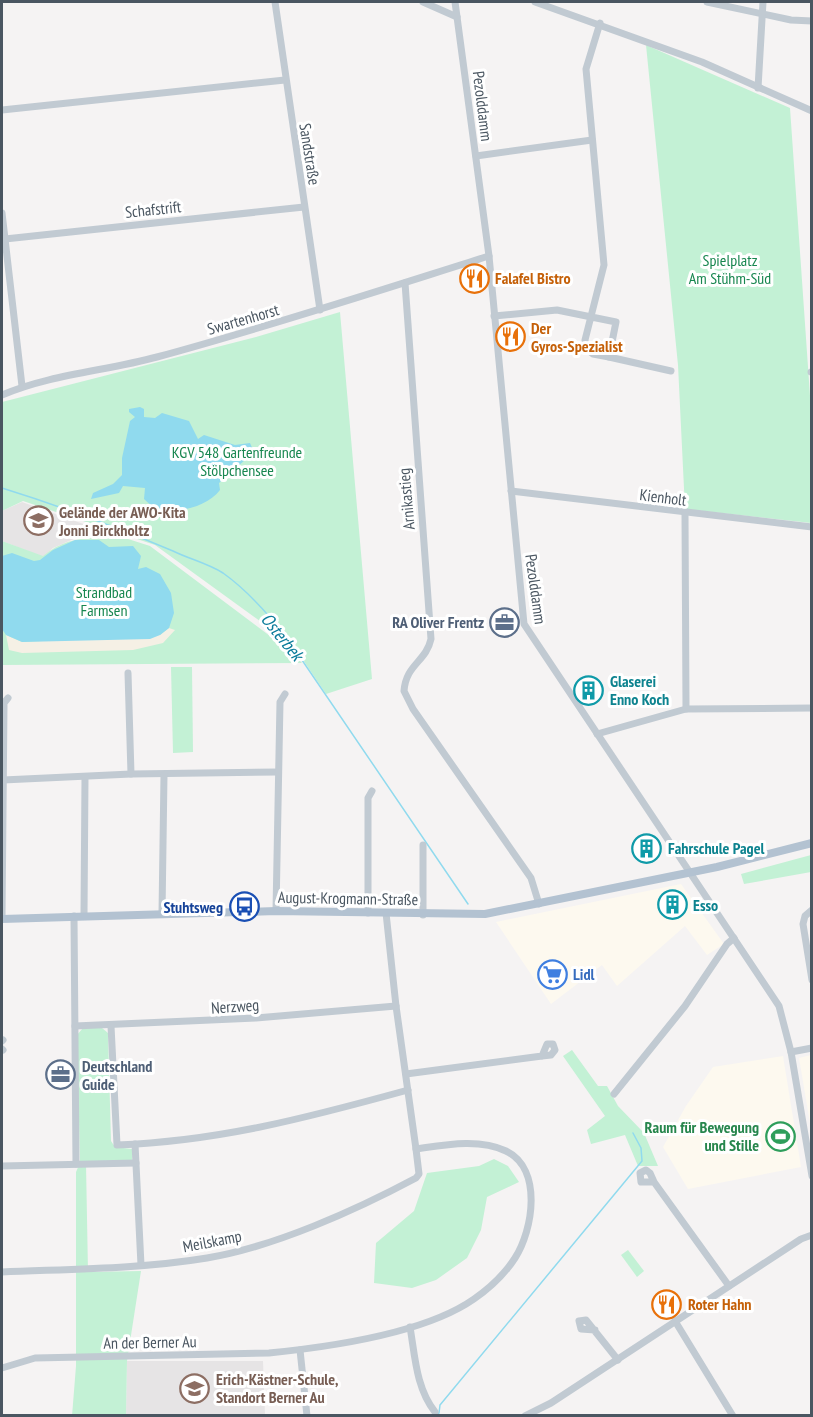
<svg xmlns="http://www.w3.org/2000/svg" width="813" height="1417" font-family="'PT Sans Narrow',sans-serif">
	<rect width="100%" height="100%" fill="#f5f3f3"/>
	<g fill="#fdf9ef">
		<path d="M681 884 724 944 707 955 685 926 617 986 602 965 551 1004 496 922Z"/>
		<path d="M811 1055 812 1129H811L799 1058Z"/>
		<path d="M783 1056 801 1167 688 1189 663 1147 686 1106 713 1067Z"/>
	</g>
	<g fill="#e6e4e5">
		<path d="M22 502 103 531 98 538H76L53 548 43 557 2 541V511Z"/>
		<path d="M127 1361H263L265 1415 126 1416Z"/>
	</g>
	<g fill="#c3f1d5">
		<path d="M646 45 790 108 811 410V523L685 509 678 365Z"/>
		<path d="M340 312 372 679 326 694 293 645 155 545 23 501 2 511V402L256 337Z"/>
		<path d="M103 531 150 546 290 651 302 663 2 665V541L43 556C60 542 76 538 97 538Z"/>
		<path d="M171 667H192L193 752 173 753Z"/>
		<path d="M811 855V872L744 884 741 874Z"/>
		<path d="M83 1028H102L108 1033 111 1141 115 1147 132 1149V1161L86 1164 88 1272 141 1271 127 1361 126 1415 72 1416 76 1366V1172L80 1163 77 1035Z"/>
		<path d="M572 1050 598 1086H607L618 1106 644 1133 658 1166H638L625 1135 591 1144 587 1130 605 1116 563 1056Z"/>
		<path d="M494 1159 508 1166 519 1182 487 1197 481 1230 467 1258 436 1280 412 1288 374 1283 376 1243 414 1211 427 1173 479 1166Z"/>
		<path d="M628 1250 644 1271 637 1277 621 1255Z"/>
	</g>
	<path fill="#f5f0e5" d="M169 628 175 630 163 643 133 650 22 653 9 650 6 635 22 642 160 635Z"/>
	<g fill="#90daee">
		<path d="M140 407 144 409V417L155 418 162 413 189 421 198 439 204 435 235 445 250 443 254 452 219 483 220 490C205 510 162 519 144 499L145 488 123 486 119 493 91 499 93 493 113 484 122 475V458L130 421 135 417 129 412V409Z"/>
		<path d="M75 540H99L109 547 133 546 141 556 138 569 146 567 160 574 171 593 174 613 169 628 160 635 150 639 22 642 6 635 2 629V556L12 553 34 561 40 560 53 550Z"/>
	</g>
	<g fill="none" stroke-linecap="round" stroke-linejoin="round">
		<g stroke="#90daee" stroke-width="1.5">
			<path d="M2 488C60 506 116 527 173 551 189 559 207 563 223 573 247 590 269 615 287 638L468 904"/>
			<path d="M434 1416 439 1413 440 1405 642 1161 641 1148 633 1133"/>
		</g>
		<g stroke="#c1cad2" stroke-width="7">
			<path d="M275 2 320 310"/>
			<path d="M423 2 457 17"/>
			<path d="M455 2 489 256 524 624 779 1006 791 1052 812 1176"/>
			<path d="M535 2 702 62 812 111"/>
			<path d="M707 2 791 20 812 21"/>
			<path d="M758 88 763 2"/>
			<path d="M2 110 285 80"/>
			<path d="M476 156 592 140"/>
			<path d="M2 213 22 386"/>
			<path d="M5 239 304 207"/>
			<path d="M405 283 431 639C426 662 406 664 404 691L413 709 531 878 539 904"/>
			<path d="M494 316 557 310 616 322 609 357 593 354 586 348 585 340 604 265 586 69 600 23"/>
			<path d="M609 357 671 371"/>
			<path d="M811 372H812"/>
			<path d="M2 395C51 374 106 371 157 357 268 327 378 291 489 256"/>
			<path d="M511 491 812 527"/>
			<path d="M685 514 686 709"/>
			<path d="M128 673 131 774"/>
			<path d="M597 734 686 709 812 708"/>
			<path d="M3 780 131 774 278 772"/>
			<path d="M812 910 805 916 803 924 812 980"/>
			<path d="M276 911 280 702 285 694"/>
			<path d="M162 913 164 775"/>
			<path d="M368 913V798L372 791"/>
			<path d="M84 915 85 777"/>
			<path d="M423 915V845"/>
			<path d="M74 916 76 1164"/>
			<path d="M2 919 4 703 8 698"/>
			<path d="M75 1026 256 1018 396 1006"/>
			<path d="M111 1026 117 1145C220 1141 310 1117 408 1090"/>
			<path d="M2 1041 3 1040"/>
			<path d="M2 1049 3 1050"/>
			<path d="M791 1052 812 1048"/>
			<path d="M406 1074 542 1056 551 1055 555 1050 553 1044H547L542 1056"/>
			<path d="M614 1094 685 1006 727 944 734 938"/>
			<path d="M135 1144 141 1265"/>
			<path d="M2 1166 136 1163"/>
			<path d="M654 1182H641L640 1173 646 1170 650 1173 654 1182 729 1286"/>
			<path d="M2 1272C70 1269 140 1269 207 1258 274 1247 356 1210 416 1178L419 1174 416 1149 396 1006 386 913"/>
			<path d="M675 1321 733 1416"/>
			<path d="M410 1327C415 1356 416 1388 435 1412"/>
			<path d="M595 1330 581 1329 579 1321 586 1320 618 1360"/>
			<path d="M300 1350 307 1416"/>
			<path d="M2 1368 35 1358 269 1353C329 1347 424 1334 474 1299 490 1288 504 1275 515 1258 533 1230 543 1169 506 1151 479 1138 444 1145 416 1149"/>
			<path d="M525 1416 551 1403 801 1239 812 1235"/>
		</g>
		<path stroke="#b3c2d1" stroke-width="8" d="M2 919 276 911 485 914 717 867 812 843"/>
	</g>
	<defs>
		<symbol id="restaurant-ring" viewBox="-11 -11 22 22"><circle r="9.5" fill="#fff" stroke="#e8710a" stroke-width="1.5"/><path d="M-5-6h1v4h1v-4h1v4h1v-4h1v5L-1.5 .5V6h-2V.5L-5-1ZM5-6V6H3V1.5H1.5Q1.5-4 5-6Z" fill="#e8710a"/></symbol>
		<symbol id="school-ring" viewBox="-11 -11 22 22"><circle r="9.5" fill="#fff" stroke="#8d6e63" stroke-width="1.5"/><path d="M0-5L7-2L0 1L-7-2ZM-4 1L0 2.5L4 1V4Q0 6-4 4Z" fill="#8d6e63"/></symbol>
		<symbol id="office-ring" viewBox="-11 -11 22 22"><circle r="9.5" fill="#fff" stroke="#5c6f8a" stroke-width="1.5"/><path d="M-6-3h4V-5.5h4V-3h4V5H-6ZM-1-4.5V-3h2v-1.5ZM-6 0V1H6V0Z" fill="#5c6f8a"/></symbol>
		<symbol id="building-ring" viewBox="-11 -11 22 22"><circle r="9.5" fill="#fff" stroke="#0f9aa8" stroke-width="1.5"/><path d="M-4-6H4V6H1V3H-1V6H-4ZM-2.5-4.3h1.7v1.8h-1.7ZM.8-4.3h1.7v1.8H.8ZM-2.5-1h1.7V.8h-1.7ZM.8-1h1.7V.8H.8Z" fill="#0f9aa8"/></symbol>
		<symbol id="bus-ring" viewBox="-11 -11 22 22"><circle r="9.5" fill="#fff" stroke="#1a4fb4" stroke-width="1.5"/><path d="M-5-6H5V4H4V6H2V4H-2V6H-4V4H-5ZM-3.5-4V0h7V-4ZM-3.5 1.2v1.5H-2V1.2ZM2 1.2v1.5H3.5V1.2Z" fill="#1a4fb4"/></symbol>
		<symbol id="supermarket-ring" viewBox="-11 -11 22 22"><circle r="9.5" fill="#fff" stroke="#3f7fe0" stroke-width="1.5"/><path d="M-6-5.5h2.5l.6 2H6L4.5 2H-2.5L-4.4-4H-6ZM-1.5 3.2a1.3 1.3 0 1 0 .1 0ZM3 3.2a1.3 1.3 0 1 0 .1 0Z" fill="#3f7fe0"/></symbol>
		<symbol id="stadium-ring" viewBox="-11 -11 22 22"><circle r="9.5" fill="#fff" stroke="#2e9e5b" stroke-width="1.5"/><path d="M0-5a6.5 5 0 1 0 0 10a6.5 5 0 1 0 0-10ZM-3.5-1.8h7v3.6h-7Z" fill="#2e9e5b"/></symbol>
	</defs>
	<g fill-rule="evenodd">
		<use href="#restaurant-ring" x="458" y="262" width="33" height="33"/>
		<use href="#restaurant-ring" x="494" y="320" width="33" height="33"/>
		<use href="#school-ring" x="22" y="504" width="33" height="33"/>
		<use href="#office-ring" x="488" y="606" width="33" height="33"/>
		<use href="#building-ring" x="572" y="674" width="33" height="33"/>
		<use href="#building-ring" x="630" y="832" width="33" height="33"/>
		<use href="#building-ring" x="656" y="888" width="33" height="33"/>
		<use href="#bus-ring" x="228" y="890" width="33" height="33"/>
		<use href="#supermarket-ring" x="536" y="958" width="33" height="33"/>
		<use href="#office-ring" x="44" y="1058" width="33" height="33"/>
		<use href="#stadium-ring" x="764" y="1120" width="33" height="33"/>
		<use href="#restaurant-ring" x="650" y="1288" width="33" height="33"/>
		<use href="#school-ring" x="178" y="1372" width="33" height="33"/>
	</g>
	<g text-anchor="middle" stroke-width="6" stroke-linejoin="round" paint-order="stroke">
		<g font-size="16" fill="#4a5661" stroke="#fff">
			<text transform="translate(483 106) rotate(83)" y="6">Pezolddamm</text>
			<text transform="translate(310 154) rotate(81)" y="6">Sandstraße</text>
			<text transform="translate(153 209) rotate(-6)" y="6">Schafstrift</text>
			<text transform="translate(243 319) rotate(-16)" y="6">Swartenhorst</text>
			<text transform="translate(663 497) rotate(7)" y="6">Kienholt</text>
			<text transform="translate(406 499) rotate(-95)" y="6">Arnikastieg</text>
			<text transform="translate(536 589) rotate(82)" y="6">Pezolddamm</text>
			<text transform="translate(348 898) rotate(1)" y="6">August-Krogmann-Straße</text>
			<text transform="translate(235 1006) rotate(-4)" y="6">Nerzweg</text>
			<text transform="translate(212 1241) rotate(-11)" y="6">Meilskamp</text>
			<text transform="translate(150 1342) rotate(-1)" y="6">An der Berner Au</text>
		</g>
		<g font-size="16" fill="#17864f" stroke="#fff">
			<text x="730" y="266">Spielplatz<tspan x="730" dy="18">Am Stühm-Süd</tspan></text>
			<text x="237" y="458">KGV 548 Gartenfreunde<tspan x="237" dy="18">Stölpchensee</tspan></text>
			<text x="104" y="598">Strandbad<tspan x="104" dy="18">Farmsen</tspan></text>
		</g>
		<g font-size="16" font-weight="bold" fill="#c56008" stroke="#fff" text-anchor="start">
			<text x="495" y="284">Falafel Bistro</text>
			<text x="531" y="334">Der<tspan x="531" dy="18">Gyros-Spezialist</tspan></text>
			<text x="688" y="1310">Roter Hahn</text>
		</g>
		<g font-size="16" font-weight="bold" fill="#785e54" stroke="#fff" text-anchor="start">
			<text x="59" y="518">Gelände der AWO-Kita<tspan x="59" dy="18">Jonni Birckholtz</tspan></text>
			<text x="216" y="1385">Erich-Kästner-Schule,<tspan x="216" dy="18">Standort Berner Au</tspan></text>
		</g>
		<g font-size="16" font-weight="bold" fill="#4e5e75" stroke="#fff" text-anchor="end">
			<text x="484" y="628">RA Oliver Frentz</text>
			<text x="82" y="1072" text-anchor="start">Deutschland<tspan x="82" dy="18">Guide</tspan></text>
		</g>
		<g font-size="16" font-weight="bold" fill="#0d838f" stroke="#fff" text-anchor="start">
			<text x="610" y="687">Glaserei<tspan x="610" dy="18">Enno Koch</tspan></text>
			<text x="668" y="854">Fahrschule Pagel</text>
			<text x="693" y="911">Esso</text>
		</g>
		<g font-size="16" font-weight="bold" fill="#164399" stroke="#fff" text-anchor="end">
			<text x="223" y="913">Stuhtsweg</text>
		</g>
		<g font-size="16" font-weight="bold" fill="#366cbe" stroke="#fff" text-anchor="start">
			<text x="573" y="980">Lidl</text>
		</g>
		<g font-size="16" font-weight="bold" fill="#27864d" stroke="#fff" text-anchor="end">
			<text x="759" y="1133">Raum für Bewegung<tspan x="759" dy="18">und Stille</tspan></text>
		</g>
		<g font-size="18" font-style="italic" fill="#0c7c9b" stroke="#fff">
			<text transform="translate(282 637) rotate(51)" y="6">Osterbek</text>
		</g>
	</g>
	<rect width="813" height="1417" fill="none" stroke="#4a5661" stroke-width="6"/>
</svg>
